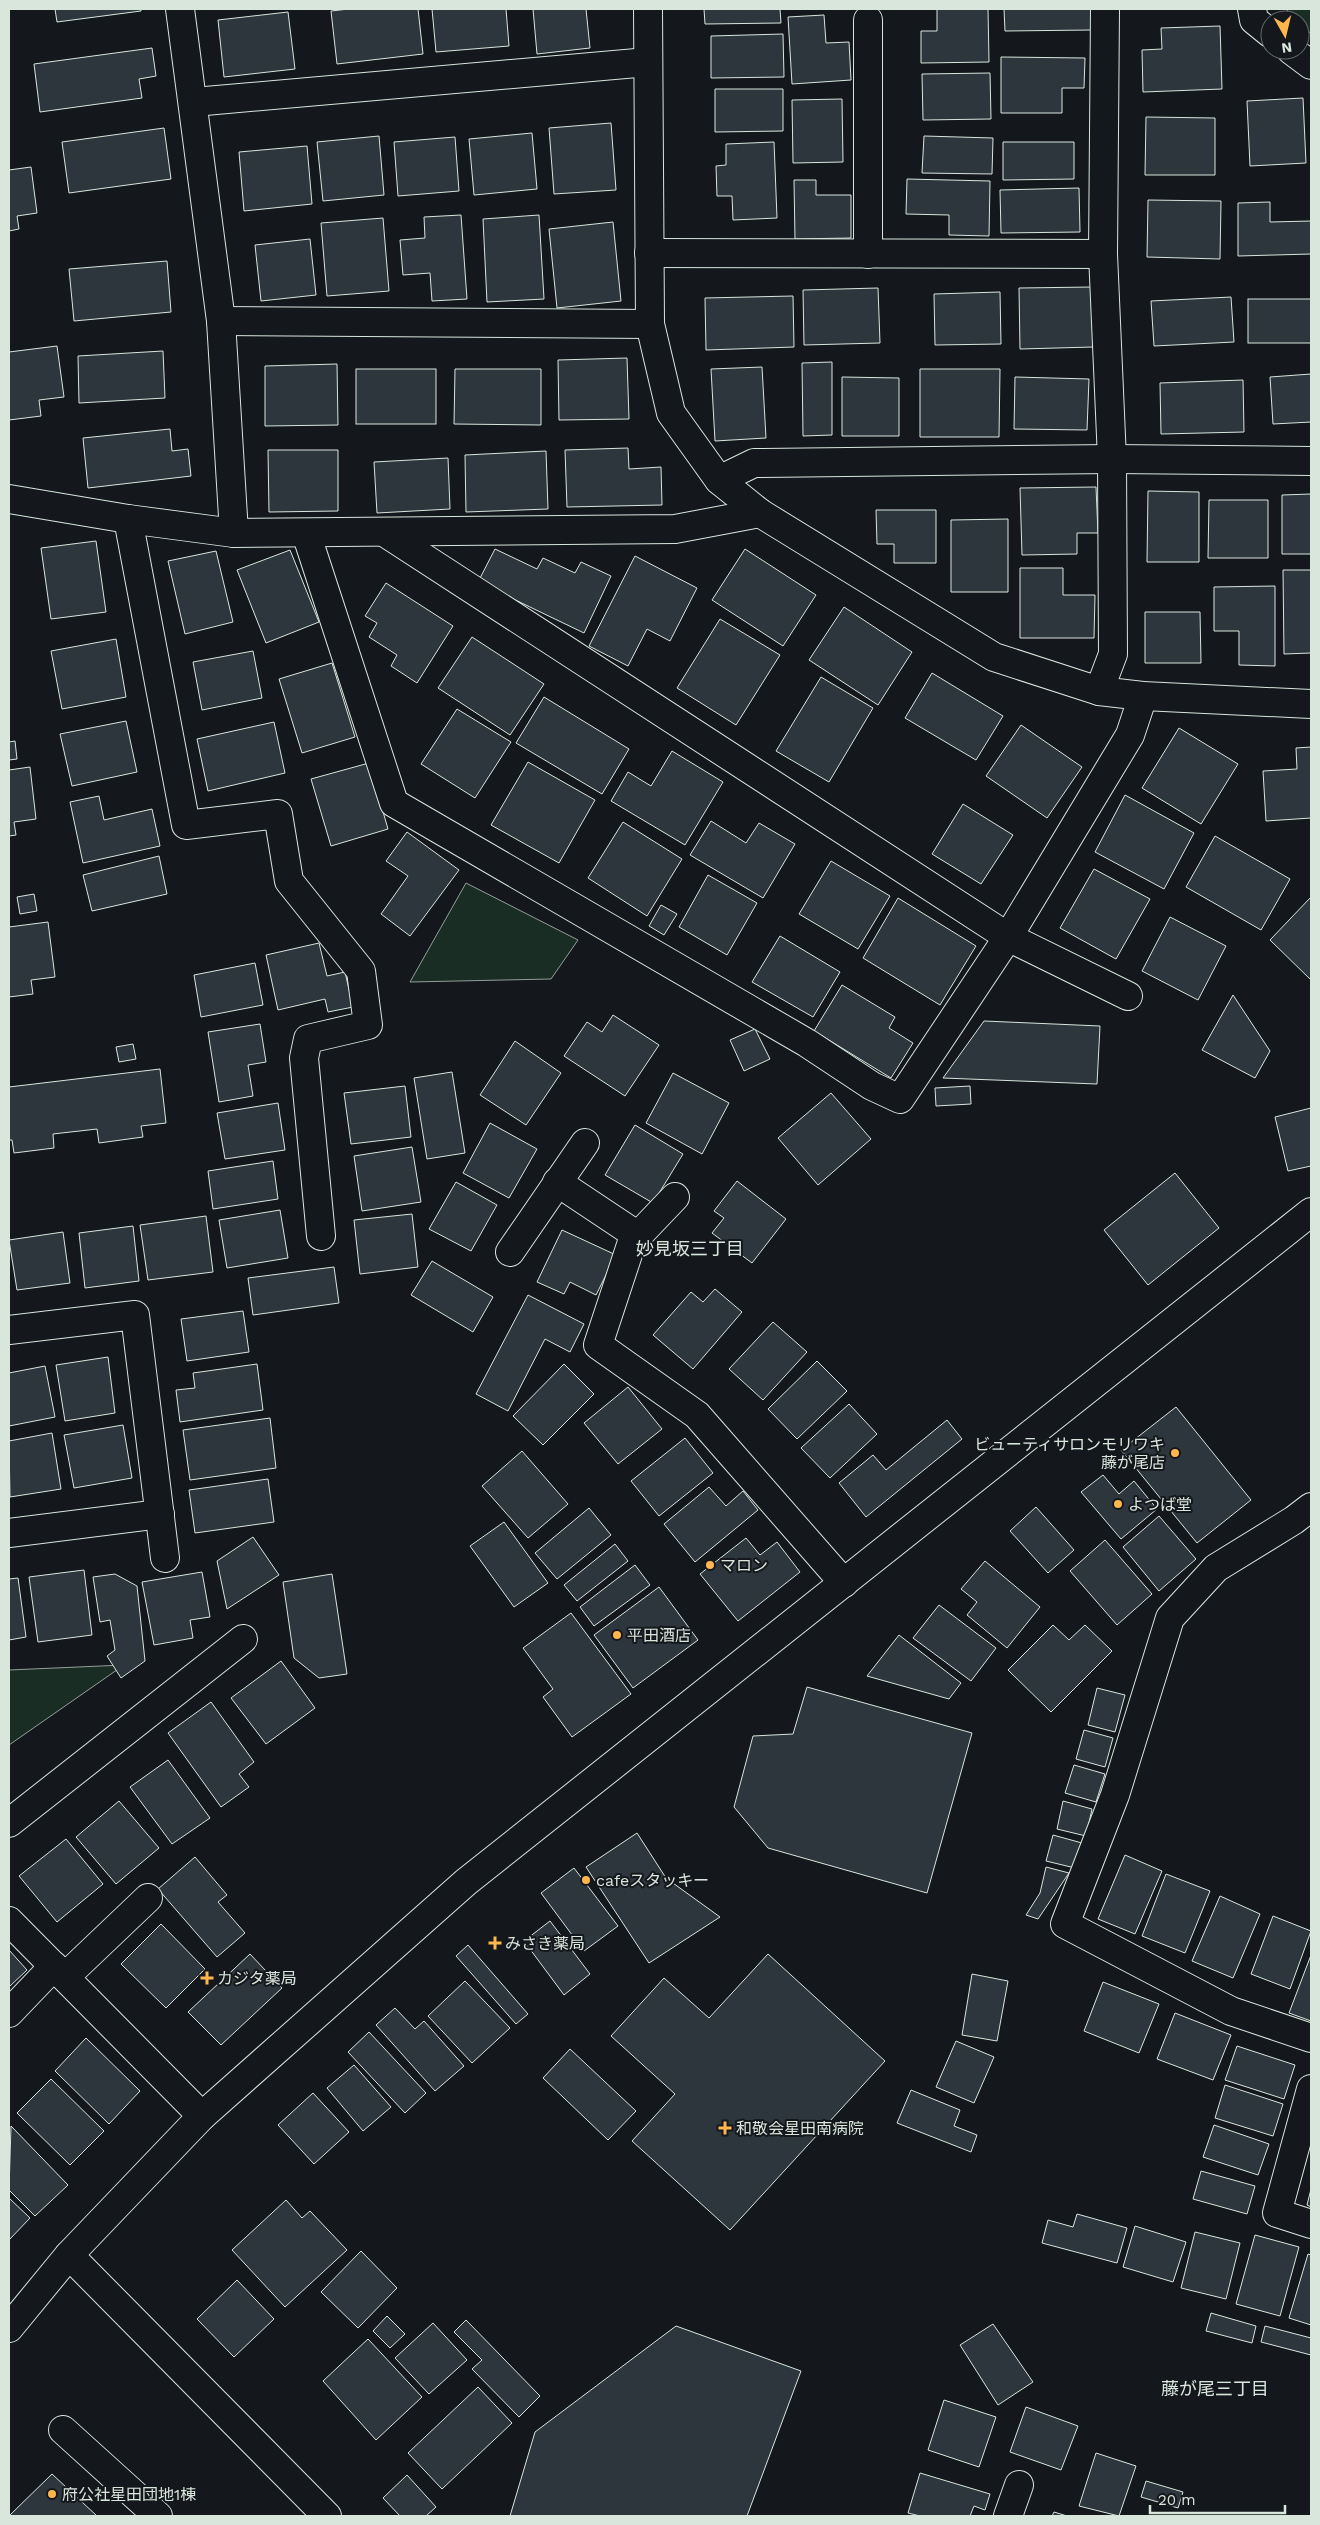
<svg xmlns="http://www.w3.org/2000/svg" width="1320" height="2525" font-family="'Work Sans','Noto Sans JP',sans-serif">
	<rect width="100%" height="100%" fill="#14181c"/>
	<g fill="#1a2d24" stroke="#939e99">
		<path d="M1287 9H1311V33L1300 28V20H1290Z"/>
		<path d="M466 883 578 940 551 979 410 982Z"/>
		<path d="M124 1665 9 1745V1670Z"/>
	</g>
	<g fill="#2c363c" stroke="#d8e6dc">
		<path d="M55 9H141V11L57 22Z"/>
		<path d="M349 9H418L423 54 337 64 331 11Z"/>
		<path d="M432 9H506L509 46 436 52Z"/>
		<path d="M533 9H586L590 48 537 54Z"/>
		<path d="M704 9H780L781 23 705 24Z"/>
		<path d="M937 9H988L989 62 921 63V31H937Z"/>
		<path d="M1004 9H1091V30L1005 31Z"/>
		<path d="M288 12 295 69 224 77 218 20Z"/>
		<path d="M824 15 826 43 849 42 851 80 792 84 788 17Z"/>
		<path d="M1220 26 1222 89 1143 92 1142 50 1162 49 1161 28Z"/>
		<path d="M783 34 784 77 711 78V36Z"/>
		<path d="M152 48 156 76 139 79 142 98 40 112 34 64Z"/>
		<path d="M1001 57 1085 58 1084 88H1062V113H1001Z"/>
		<path d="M990 73 991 119 923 120 922 74Z"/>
		<path d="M715 89H783V131L715 132Z"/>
		<path d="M1303 98 1306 163 1250 166 1247 101Z"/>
		<path d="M842 99 843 162 793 163 792 100Z"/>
		<path d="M1146 117 1215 118V175H1145Z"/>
		<path d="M611 123 616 190 554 194 549 128Z"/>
		<path d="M164 128 171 179 69 193 62 142Z"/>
		<path d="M532 133 537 189 474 195 469 139Z"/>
		<path d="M379 136 384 195 323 201 317 142Z"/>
		<path d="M924 136 993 138 992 174 922 173Z"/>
		<path d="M455 137 459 191 398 196 394 142Z"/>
		<path d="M774 142 777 218 733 220 732 196H717L716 166 726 165V144Z"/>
		<path d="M1003 142H1074V179L1003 180Z"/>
		<path d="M307 146 312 204 244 211 239 152Z"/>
		<path d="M31 167 37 213 17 216 19 229 9 231V170Z"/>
		<path d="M907 179 990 181 989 236 949 235V215L906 214Z"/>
		<path d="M794 180H816V195H851V238L795 239Z"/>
		<path d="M1079 188 1080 232 1001 233 1000 190Z"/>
		<path d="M1148 200 1221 201 1220 259 1147 257Z"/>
		<path d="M1270 202V222L1311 221V254L1238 256V203Z"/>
		<path d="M461 215 467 299 432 301 430 273 403 275 400 240 425 238 424 217Z"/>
		<path d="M539 215 544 299 487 302 483 219Z"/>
		<path d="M383 218 389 291 327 296 321 223Z"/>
		<path d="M613 222 621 301 557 308 549 229Z"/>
		<path d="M310 239 316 295 261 301 255 245Z"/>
		<path d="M167 261 171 312 74 321 69 269Z"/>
		<path d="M1092 287 1093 347 1020 349 1019 288Z"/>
		<path d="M878 288 880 343 804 345 803 290Z"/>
		<path d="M1000 292 1001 344 935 345 934 294Z"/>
		<path d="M793 296 794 347 706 350 705 298Z"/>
		<path d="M1231 297 1234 342 1154 346 1151 301Z"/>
		<rect x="1248" y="299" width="63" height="44"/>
		<path d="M57 346 64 397 39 400 41 416 9 420V352Z"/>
		<path d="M163 351 165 398 79 403 78 356Z"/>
		<path d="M627 358 629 419 559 420 558 360Z"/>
		<path d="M832 362V435L803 436 802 363Z"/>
		<path d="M337 364 338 425 265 426V366Z"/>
		<path d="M762 367 766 438 715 441 711 369Z"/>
		<rect x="356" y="369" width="80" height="55"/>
		<path d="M455 369H541V425L454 424Z"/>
		<path d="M920 369H1000L999 437H920Z"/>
		<path d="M1311 374V422L1273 424 1270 377Z"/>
		<path d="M842 377 899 378V436H842Z"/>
		<path d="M1015 377 1089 379 1087 430 1014 429Z"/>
		<path d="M1243 380 1244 432 1161 434 1160 383Z"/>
		<path d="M170 429 172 451 188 449 191 476 88 488 83 438Z"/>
		<path d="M628 448 629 469 661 467 662 505 567 507 565 450Z"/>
		<path d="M268 450H338V511L269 512Z"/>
		<path d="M546 451 548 509 466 512 465 455Z"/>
		<path d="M448 458 450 509 377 513 374 462Z"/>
		<path d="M1096 487 1098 533H1077V554L1022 555 1020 488Z"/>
		<path d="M1148 491 1199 492V562H1147Z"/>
		<path d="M1311 494V554H1282V495Z"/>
		<path d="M1209 500H1268V558H1208Z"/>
		<path d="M876 510H936V563H894V544H877Z"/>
		<path d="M1008 519V592H951V520Z"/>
		<path d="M96 541 106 612 51 619 41 548Z"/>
		<path d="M495 549 537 569 543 558 575 573 581 562 611 576 584 633 478 582Z"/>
		<path d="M745 549 816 595 783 646 712 600Z"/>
		<path d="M290 550 319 622 266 643 237 570Z"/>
		<path d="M216 551 233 622 185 634 168 561Z"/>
		<path d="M635 556 697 588 670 641 647 629 628 666 589 646Z"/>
		<path d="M1020 568H1063V595H1095L1094 638H1020Z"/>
		<path d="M1283 570H1311V653L1284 654Z"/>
		<path d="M386 583 453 626 417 683 391 666 397 655 369 637 377 623 365 616Z"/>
		<path d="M1275 586V666L1239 665V631H1214V587Z"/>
		<path d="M844 607 912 652 878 705 809 660Z"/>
		<path d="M1145 612H1200L1201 663H1145Z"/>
		<path d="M720 619 780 655 736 725 677 688Z"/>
		<path d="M472 637 544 684 510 735 438 688Z"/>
		<path d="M116 639 126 697 62 709 51 651Z"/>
		<path d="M253 651 262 698 202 710 193 662Z"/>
		<path d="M332 663 355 737 302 753 279 679Z"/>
		<path d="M932 673 1003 716 976 760 905 718Z"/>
		<path d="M821 677 873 708 829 782 776 751Z"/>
		<path d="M544 697 629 749 602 794 516 743Z"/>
		<path d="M457 709 511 742 475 798 421 764Z"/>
		<path d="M126 721 137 772 72 786 60 734Z"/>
		<path d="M274 722 285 773 208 791 197 739Z"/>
		<path d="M1021 725 1082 767 1047 818 986 776Z"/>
		<path d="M1179 728 1238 764 1201 824 1142 788Z"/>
		<path d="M15 741 17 759 9 760V742Z"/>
		<path d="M1311 747V818L1266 821 1263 771 1297 769 1296 748Z"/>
		<path d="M672 751 723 782 685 845 611 801 628 772 651 786Z"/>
		<path d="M528 762 595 800 559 863 491 825Z"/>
		<path d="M369 763 388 829 331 846 311 779Z"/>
		<path d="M30 767 36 819 14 822 16 835 9 836V770Z"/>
		<path d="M1125 795 1194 833 1164 889 1095 852Z"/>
		<path d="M99 796 104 820 152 809 160 846 83 863 70 802Z"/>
		<path d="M963 804 1013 835 981 884 932 854Z"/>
		<path d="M711 821 746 843 759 823 795 844 763 898 690 855Z"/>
		<path d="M623 822 682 859 647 916 588 878Z"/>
		<path d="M407 832 459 870 410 936 381 914 408 876 386 861Z"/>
		<path d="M1215 836 1290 879 1261 930 1186 887Z"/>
		<path d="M159 856 167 894 92 911 83 875Z"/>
		<path d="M831 861 890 896 858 949 799 914Z"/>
		<path d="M1094 869 1150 899 1116 959 1060 928Z"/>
		<path d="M708 875 757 903 727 955 679 927Z"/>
		<path d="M34 894 37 911 20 914 17 897Z"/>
		<path d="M1311 897V980L1270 940Z"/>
		<path d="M898 898 976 946 940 1005 863 958Z"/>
		<path d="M661 905 677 914 664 935 649 926Z"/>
		<path d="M1170 917 1226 946 1198 1000 1142 971Z"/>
		<path d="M48 922 55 977 31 980 33 994 9 997V927Z"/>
		<path d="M780 936 840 972 813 1017 752 982Z"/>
		<path d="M319 943 327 976 345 972 353 1007 328 1012 325 999 278 1010 266 955Z"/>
		<path d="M255 963 263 1005 201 1017 194 975Z"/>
		<path d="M842 985 895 1017 889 1028 913 1043 891 1078 814 1031Z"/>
		<path d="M1233 995 1270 1051 1255 1078 1202 1050Z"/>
		<path d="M613 1015 659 1045 625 1096 564 1056 587 1022 602 1032Z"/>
		<path d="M984 1021 1100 1026 1097 1084 943 1078Z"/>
		<path d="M260 1024 266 1062 248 1065 253 1096 219 1102 208 1032Z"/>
		<path d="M755 1029 770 1059 744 1071 730 1040Z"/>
		<path d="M515 1041 561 1073 526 1125 480 1095Z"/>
		<path d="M133 1044 136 1059 119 1062 116 1047Z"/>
		<path d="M160 1069 166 1123 141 1126 143 1137 99 1143 97 1129 53 1134 54 1148 14 1153 12 1140H9V1087Z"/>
		<path d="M452 1072 465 1153 427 1159 414 1078Z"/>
		<path d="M673 1073 729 1103 702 1154 646 1123Z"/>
		<path d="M405 1086 411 1137 351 1144 344 1093Z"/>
		<path d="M970 1086 971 1104 936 1106 935 1088Z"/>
		<path d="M831 1093 871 1139 818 1185 778 1138Z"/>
		<path d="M278 1103 285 1150 225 1159 217 1113Z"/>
		<path d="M1311 1108V1166L1288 1171 1275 1117Z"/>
		<path d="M490 1123 537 1149 509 1198 463 1173Z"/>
		<path d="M635 1125 683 1154 653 1203 605 1175Z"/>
		<path d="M412 1147 421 1202 362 1211 354 1156Z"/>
		<path d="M273 1161 278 1199 213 1209 208 1171Z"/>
		<path d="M1175 1173 1219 1228 1148 1285 1104 1230Z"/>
		<path d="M737 1181 786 1219 752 1263 712 1233 724 1218 714 1211Z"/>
		<path d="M456 1182 497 1205 471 1251 429 1229Z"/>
		<path d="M280 1210 288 1258 227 1268 219 1220Z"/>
		<path d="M412 1214 418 1267 360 1274 354 1220Z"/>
		<path d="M206 1216 213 1272 148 1280 140 1225Z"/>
		<path d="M133 1226 139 1281 85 1288 79 1233Z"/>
		<path d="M562 1230 616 1255 596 1295 570 1282 564 1294 537 1282Z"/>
		<path d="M63 1232 70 1283 17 1290 9 1240Z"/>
		<path d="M432 1261 493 1297 473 1332 411 1295Z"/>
		<path d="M334 1267 339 1303 253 1315 248 1278Z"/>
		<path d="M715 1289 742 1312 693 1369 653 1335 691 1292 703 1302Z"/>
		<path d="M528 1295 584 1324 570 1352 545 1339 508 1411 476 1394Z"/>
		<path d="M243 1311 249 1352 187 1361 181 1319Z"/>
		<path d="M773 1322 807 1352 763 1400 729 1369Z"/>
		<path d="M108 1357 115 1413 65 1421 56 1365Z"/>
		<path d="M817 1361 847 1391 797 1439 768 1409Z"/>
		<path d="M257 1364 263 1410 180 1422 176 1390 195 1388 193 1373Z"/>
		<path d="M564 1364 594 1394 543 1445 513 1416Z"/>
		<path d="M45 1366 55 1417 9 1426V1373Z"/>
		<path d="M628 1387 662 1429 618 1464 584 1423Z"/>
		<path d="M849 1404 877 1434 830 1478 801 1448Z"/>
		<path d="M1176 1407 1251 1500 1197 1543 1121 1450Z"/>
		<path d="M270 1418 276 1468 190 1480 183 1430Z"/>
		<path d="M947 1420 962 1439 866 1517 839 1483 873 1455 886 1470Z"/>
		<path d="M123 1425 132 1478 74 1488 64 1435Z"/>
		<path d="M52 1433 61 1489 10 1497 9 1441Z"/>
		<path d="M685 1438 713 1473 659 1516 631 1481Z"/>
		<path d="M522 1451 568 1504 528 1538 482 1486Z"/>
		<path d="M1103 1475 1119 1494 1134 1481 1157 1509 1121 1539 1081 1492Z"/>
		<path d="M268 1479 274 1522 195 1533 189 1490Z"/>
		<path d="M709 1487 726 1506 743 1491 758 1510 695 1562 664 1524Z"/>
		<path d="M1036 1507 1074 1550 1048 1573 1010 1531Z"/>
		<path d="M589 1508 611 1535 557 1579 535 1553Z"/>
		<path d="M1159 1516 1196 1559 1159 1591 1123 1547Z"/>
		<path d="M504 1522 548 1583 514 1607 470 1546Z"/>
		<path d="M253 1537 279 1575 227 1609 217 1561Z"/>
		<path d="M746 1538 760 1555 777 1542 800 1572 738 1621 700 1574Z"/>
		<path d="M1105 1540 1152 1594 1117 1625 1070 1571Z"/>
		<path d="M615 1544 628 1561 577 1601 564 1585Z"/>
		<path d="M985 1561 1040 1607 1007 1648 967 1615 977 1602 961 1589Z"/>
		<path d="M635 1565 650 1585 594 1626 580 1607Z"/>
		<path d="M84 1570 92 1635 38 1642 29 1577Z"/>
		<path d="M202 1572 210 1617 190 1620 193 1638 154 1645 142 1582Z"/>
		<path d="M115 1574 137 1586 145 1661 121 1678 107 1656 115 1650 110 1620 100 1622 93 1577Z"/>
		<path d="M332 1574 347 1674 319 1678 294 1658 283 1582Z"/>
		<path d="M18 1578 26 1637 9 1640V1579Z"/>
		<path d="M659 1587 698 1640 633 1688 594 1635Z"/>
		<path d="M939 1605 996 1648 971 1681 913 1638Z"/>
		<path d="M571 1613 631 1694 572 1737 543 1697 553 1689 523 1648Z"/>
		<path d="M1053 1625 1069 1640 1085 1625 1112 1651 1051 1712 1008 1670Z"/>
		<path d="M899 1635 961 1683 949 1699 867 1676Z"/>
		<path d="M281 1661 315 1708 266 1744 231 1698Z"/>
		<path d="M807 1687 972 1733 927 1893 768 1848 734 1807 753 1736 793 1734Z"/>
		<path d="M1097 1688 1125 1695 1115 1732 1088 1725Z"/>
		<path d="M211 1702 254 1762 239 1774 249 1787 221 1807 168 1733Z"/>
		<path d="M1084 1730 1113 1738 1105 1767 1076 1759Z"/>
		<path d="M168 1760 210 1818 172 1844 130 1787Z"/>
		<path d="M1074 1765 1105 1774 1096 1802 1065 1793Z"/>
		<path d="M119 1801 159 1848 116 1884 76 1837Z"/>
		<path d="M1063 1801 1092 1809 1086 1836 1057 1829Z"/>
		<path d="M637 1833 666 1878 720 1917 649 1963 586 1867Z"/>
		<path d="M1053 1835 1082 1843 1075 1868 1046 1861Z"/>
		<path d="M66 1839 103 1884 57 1922 19 1876Z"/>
		<path d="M1125 1855 1162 1871 1135 1934 1098 1919Z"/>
		<path d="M195 1857 227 1895 218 1902 245 1933 217 1957 158 1889Z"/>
		<path d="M1046 1867 1069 1873 1038 1919 1026 1915 1040 1893Z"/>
		<path d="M574 1868 618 1926 584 1951 541 1893Z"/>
		<path d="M1166 1874 1210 1891 1185 1953 1142 1936Z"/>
		<path d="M1220 1896 1260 1914 1233 1978 1192 1961Z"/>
		<path d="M1273 1916 1311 1931 1290 1989 1251 1974Z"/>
		<path d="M550 1921 590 1974 564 1995 524 1941Z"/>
		<path d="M161 1924 205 1969 166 2008 121 1964Z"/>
		<path d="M468 1945 528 2014 516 2024 456 1956Z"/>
		<path d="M9 1950 27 1970 9 1987Z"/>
		<path d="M250 1954 282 1988 221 2045 188 2012Z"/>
		<path d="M768 1954 885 2061 730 2230 632 2141 675 2094 611 2036 664 1978 709 2018Z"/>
		<path d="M1311 1955V2021L1289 2013Z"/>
		<path d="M972 1974 1008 1981 997 2041 962 2035Z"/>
		<path d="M465 1981 510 2028 472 2063 428 2016Z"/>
		<path d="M1103 1982 1159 2004 1139 2053 1084 2031Z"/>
		<path d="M395 2008 415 2029 424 2021 464 2066 435 2091 376 2025Z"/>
		<path d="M1175 2013 1231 2035 1213 2080 1157 2059Z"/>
		<path d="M369 2032 426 2093 405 2113 348 2052Z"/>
		<path d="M86 2038 140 2091 109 2124 55 2071Z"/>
		<path d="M956 2041 994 2057 974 2103 936 2087Z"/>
		<path d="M1237 2046 1295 2065 1284 2099 1225 2080Z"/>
		<path d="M570 2049 636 2111 608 2140 543 2078Z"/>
		<path d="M354 2065 391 2107 363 2131 327 2088Z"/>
		<path d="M51 2079 104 2131 70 2165 17 2113Z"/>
		<path d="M1225 2085 1283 2104 1273 2136 1215 2118Z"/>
		<path d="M911 2090 960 2110 954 2126 977 2135 971 2152 897 2123Z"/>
		<path d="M313 2093 349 2132 314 2164 278 2125Z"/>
		<path d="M1214 2125 1269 2144 1258 2175 1203 2157Z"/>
		<path d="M11 2126 68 2185 35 2216 9 2190Z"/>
		<path d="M1201 2171 1255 2186 1247 2214 1193 2199Z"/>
		<path d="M1311 2189V2207L1307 2205Z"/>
		<path d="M9 2198 30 2218 9 2240Z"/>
		<path d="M286 2200 302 2218 310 2211 347 2250 285 2307 232 2250Z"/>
		<path d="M1077 2214 1127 2228 1117 2263 1042 2243 1048 2220 1073 2227Z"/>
		<path d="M1135 2226 1186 2242 1173 2282 1123 2267Z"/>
		<path d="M1195 2232 1240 2243 1226 2299 1181 2288Z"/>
		<path d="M1255 2235 1299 2247 1280 2316 1236 2304Z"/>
		<path d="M361 2251 397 2288 358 2328 321 2292Z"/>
		<path d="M1308 2254 1311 2255V2325L1289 2318Z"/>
		<path d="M237 2280 274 2319 234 2357 197 2319Z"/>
		<path d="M1211 2313 1256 2326 1252 2343 1206 2331Z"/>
		<path d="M387 2316 405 2334 390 2348 373 2331Z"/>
		<path d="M466 2320 540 2396 519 2417 472 2369 482 2360 454 2332Z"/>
		<path d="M433 2323 467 2360 429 2394 395 2358Z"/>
		<path d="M993 2324 1033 2382 998 2405 960 2345Z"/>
		<path d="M676 2326 801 2371 747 2516H510L535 2432Z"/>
		<path d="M1265 2326 1311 2338V2355L1261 2342Z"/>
		<path d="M368 2339 422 2397 376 2440 323 2381Z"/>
		<path d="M478 2387 512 2423 442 2489 408 2453Z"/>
		<path d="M944 2400 996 2417 979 2467 928 2450Z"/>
		<path d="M1026 2407 1078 2426 1061 2470 1010 2452Z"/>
		<path d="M1096 2453 1136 2466 1119 2516 1079 2506Z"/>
		<path d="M920 2473 990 2494 985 2510 974 2506 970 2516H920L908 2513Z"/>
		<path d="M52 2474 97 2516H9Z"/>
		<path d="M407 2475 436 2507 426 2516H400L383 2498Z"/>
		<path d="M1146 2481 1183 2492 1178 2508 1141 2497Z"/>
		<path d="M1054 2512 1067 2516H1052Z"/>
	</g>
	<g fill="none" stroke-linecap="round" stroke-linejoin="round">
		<defs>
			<g id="minor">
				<path d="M180 9 221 321 234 533"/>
				<path d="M648 9 650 324 671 413 719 480 760 513 994 657 1099 691 1143 696 1311 704"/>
				<path d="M1252 9 1254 20 1270 33"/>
				<path d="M868 20V254"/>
				<path d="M1291 50 1311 65"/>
				<path d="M194 102 648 62"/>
				<path d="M649 253 1103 254"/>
				<path d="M221 321 650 324"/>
				<path d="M719 480 754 463 1112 459 1311 461"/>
				<path d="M9 499 128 519 234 533 675 529 760 513"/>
				<path d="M128 519 186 825 278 814 289 881 361 971 368 1025 308 1039 304 1058 321 1236"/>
				<path d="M384 532 1008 937 1128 996"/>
				<path d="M306 533 394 803 807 1043 872 1086 900 1099 1008 937 1130 735 1143 696"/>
				<path d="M1099 691 1113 654 1112 459 1103 254 1105 9"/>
				<path d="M557 1182 638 1236"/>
				<path d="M675 1197 632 1242 598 1345 697 1415 844 1583"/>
				<path d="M510 1252 585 1143"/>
				<path d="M9 1330 135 1315 165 1558"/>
				<path d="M1311 1507 1294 1520 1216 1568 1170 1618 1115 1795 1065 1924 1231 2011 1311 2038"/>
				<path d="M9 1533 160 1514"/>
				<path d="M9 1823 243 1639"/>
				<path d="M9 1921 202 2116"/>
				<path d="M65 1977 148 1898"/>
				<path d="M9 2013 54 1966"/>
				<path d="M1311 2089 1277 2213 1311 2224"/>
				<path d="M69 2255 327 2516"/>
				<path d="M9 2328 69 2255 202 2116 466 1882 1311 1212"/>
				<path d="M63 2430 158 2516"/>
				<path d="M1008 2516 1019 2485"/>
			</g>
		</defs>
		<use href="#minor" stroke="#d8e6dc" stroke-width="30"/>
		<use href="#minor" stroke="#14181c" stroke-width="28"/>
	</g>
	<g fill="#ffb74d" stroke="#14181c" stroke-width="2">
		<circle cx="1175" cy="1453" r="5"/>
		<circle cx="1118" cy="1504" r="5"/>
		<circle cx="710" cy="1565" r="5"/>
		<circle cx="617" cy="1635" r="5"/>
		<circle cx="586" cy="1880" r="5"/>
		<path d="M492.5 1935.5h5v5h5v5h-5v5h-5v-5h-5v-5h5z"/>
		<path d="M204.5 1970.5h5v5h5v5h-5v5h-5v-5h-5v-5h5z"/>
		<path d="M722.5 2120.5h5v5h5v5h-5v5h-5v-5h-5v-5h5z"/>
		<circle cx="52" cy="2494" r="5"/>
	</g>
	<g text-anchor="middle" stroke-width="4" stroke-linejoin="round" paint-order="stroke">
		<g font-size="16" fill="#d8e6dc" stroke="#14181c" text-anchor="start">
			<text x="1165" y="1450" text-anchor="end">ビューティサロンモリワキ<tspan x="1165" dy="18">藤が尾店</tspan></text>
			<text x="1128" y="1510">よつば堂</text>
			<text x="720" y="1571">マロン</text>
			<text x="627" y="1641">平田酒店</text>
			<text x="596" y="1886">cafeスタッキー</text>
			<text x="505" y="1949">みさき薬局</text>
			<text x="217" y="1984">カジタ薬局</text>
			<text x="736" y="2134">和敬会星田南病院</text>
			<text x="62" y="2500">府公社星田団地1棟</text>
		</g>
		<g font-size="18" fill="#d8e6dc" stroke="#14181c">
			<text x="690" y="1255">妙見坂三丁目</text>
			<text x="1215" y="2395">藤が尾三丁目</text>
		</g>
	</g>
	<rect width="1320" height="2525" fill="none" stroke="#d8e6dc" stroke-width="20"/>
	<g transform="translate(1285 35) rotate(172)"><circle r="24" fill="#14181c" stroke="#626a69"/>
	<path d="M0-4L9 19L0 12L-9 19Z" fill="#ffb74d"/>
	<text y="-8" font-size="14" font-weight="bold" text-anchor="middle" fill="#d8e6dc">N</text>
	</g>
	<path d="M1150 2505v8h135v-8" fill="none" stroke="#d8e6dc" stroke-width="2.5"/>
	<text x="1158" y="2505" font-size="15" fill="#d8e6dc" stroke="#14181c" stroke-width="4" paint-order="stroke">20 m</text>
</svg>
